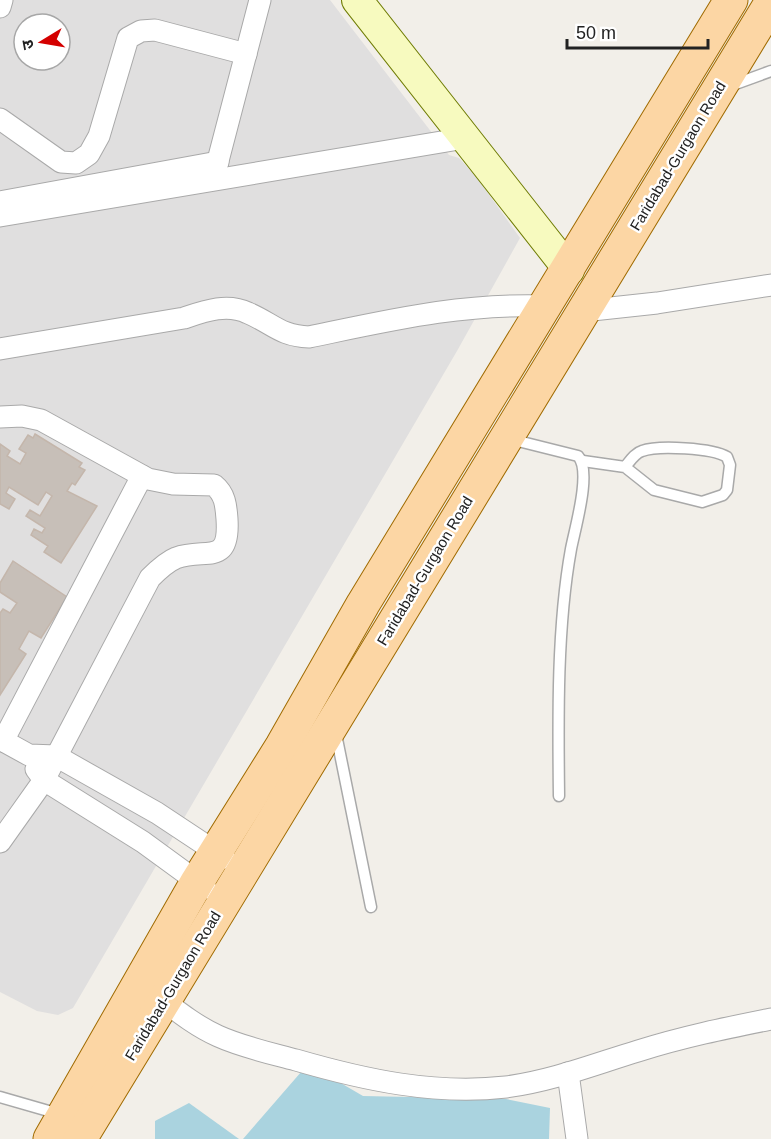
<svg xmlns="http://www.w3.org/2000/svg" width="771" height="1139" font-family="Arial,'Noto Sans Devanagari',sans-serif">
	<rect width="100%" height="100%" fill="#f2efe9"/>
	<path fill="#e0dfdf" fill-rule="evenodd" d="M0 0H330L449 155 459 158 478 179 520 238 457 351 73 1008 58 1015 37 1011 0 992ZM24 24H60V60H24Z"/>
	<g fill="#aad3df">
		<path d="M308 1064 363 1096 506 1099 550 1108 549 1139H243Z"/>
		<path d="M189 1103 239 1139H155V1121Z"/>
	</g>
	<g fill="#c7bfb8" stroke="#c4b6ab" stroke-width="1.5">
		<path d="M35 434 82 463 79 467 85 470 75 485 72 483 67 491 97 506 61 563 44 552 48 546 31 535 34 529 42 533 45 528 26 516 30 510 40 516 52 496 46 492 38 505 9 487 6 493 15 499 9 509 0 504V444L10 451 7 456 20 464 26 453 19 449 28 435 33 438Z"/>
		<path d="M13 561 67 597 41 638 29 631 19 649 26 654 0 695V613L3 609 10 613 17 603 0 592V583Z"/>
	</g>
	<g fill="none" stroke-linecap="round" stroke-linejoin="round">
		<defs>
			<g id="lane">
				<path d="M730 86 771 71"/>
				<path d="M510 439 578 456C592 471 575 528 571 549 557 626 558 717 559 796"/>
				<path d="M583 461 625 467 654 490 702 502 723 495 727 490 730 465 727 457C713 448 658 445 642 451 635 453 630 461 625 467"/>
				<path d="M336 734 371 907"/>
				<path d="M0 1097 59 1114"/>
			</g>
			<g id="street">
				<path d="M0 7 2 0"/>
				<path d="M0 119 61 162 76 163 89 154 99 136 128 38 141 31 155 30 246 54"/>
				<path d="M214 176 260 0"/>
				<path d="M0 202 218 162"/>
				<path d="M0 216 465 138"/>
				<path d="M583 311 657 303 771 285"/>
				<path d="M0 349 184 318C205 311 227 303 248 313 272 323 280 336 309 337 391 320 462 303 547 306"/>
				<path d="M0 417 22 416 41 420 148 479 173 484 214 485C225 494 226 505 227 519 230 567 206 547 176 558 166 562 157 571 150 578L44 780 0 842"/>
				<path d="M0 739 29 755 56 756 157 813 225 858"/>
				<path d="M3 741 142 476"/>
				<path d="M36 769 44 780 143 842 206 888"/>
				<path d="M164 1001C181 1014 198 1027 218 1036 242 1047 270 1053 296 1060 365 1080 434 1095 506 1087 552 1081 595 1064 638 1051 682 1037 726 1028 771 1019"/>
				<path d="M568 1073 577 1139"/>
			</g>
			<path id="secondary" d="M357 0 569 270"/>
			<g id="primary">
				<path d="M50 1139 197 882 282 746 363 604 731 0"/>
				<path d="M80 1139 771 3"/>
			</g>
		</defs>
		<use href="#lane" stroke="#a9a9a9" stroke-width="13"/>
		<use href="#street" stroke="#a9a9a9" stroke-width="23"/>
		<use href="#secondary" stroke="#707d05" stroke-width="32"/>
		<use href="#primary" stroke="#a06b00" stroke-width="35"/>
		<use href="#lane" stroke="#fff" stroke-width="10"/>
		<use href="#street" stroke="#fff" stroke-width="21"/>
		<use href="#secondary" stroke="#f7fabf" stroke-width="30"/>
		<use href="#primary" stroke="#fcd6a4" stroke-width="33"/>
	</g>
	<g text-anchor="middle" stroke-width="5" stroke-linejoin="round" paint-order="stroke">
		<g font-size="15" fill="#222" stroke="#fff">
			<text transform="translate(678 156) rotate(-59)" y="5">Faridabad-Gurgaon Road</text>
			<text transform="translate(425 571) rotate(-59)" y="5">Faridabad-Gurgaon Road</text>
			<text transform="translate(173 986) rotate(-59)" y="5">Faridabad-Gurgaon Road</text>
		</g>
	</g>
	<g transform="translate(42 42) rotate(259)"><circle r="28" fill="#ffffff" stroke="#a7a7a7" stroke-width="1.5"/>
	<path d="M0-4.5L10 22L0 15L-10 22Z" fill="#d40000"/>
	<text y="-9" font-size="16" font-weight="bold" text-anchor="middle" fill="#222222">उ</text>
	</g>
	<path d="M567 39v9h141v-9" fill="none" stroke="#222222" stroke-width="3"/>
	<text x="576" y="39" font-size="18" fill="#222222" stroke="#ffffff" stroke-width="4.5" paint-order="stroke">50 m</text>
</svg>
